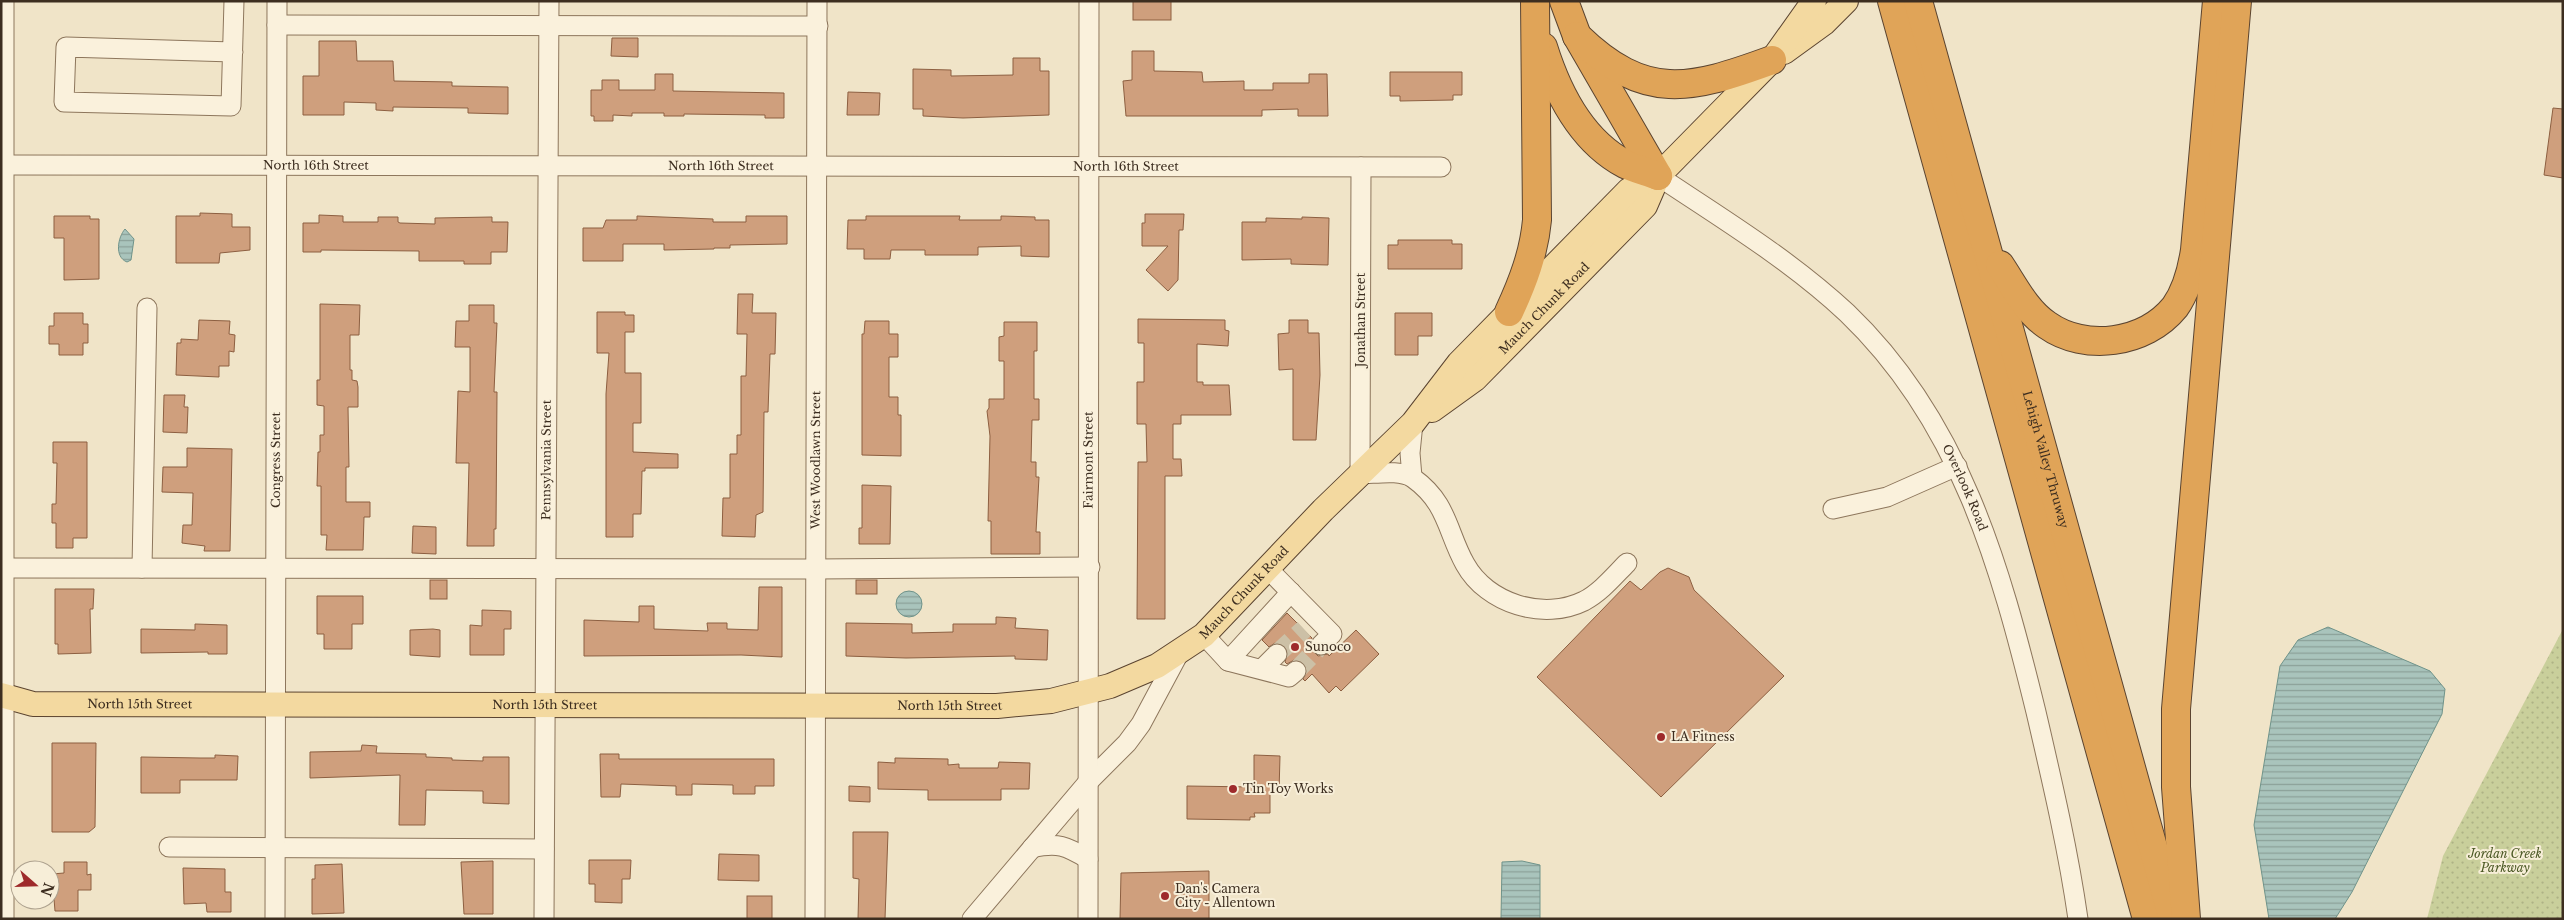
<svg xmlns="http://www.w3.org/2000/svg" width="2564" height="920" font-family="'Libre Baskerville',serif">
	<defs>
		<pattern id="grass-dots" width="8" height="8" patternUnits="userSpaceOnUse" patternTransform="scale(1.25)"><rect width="8" height="8" fill="#c9cf9b"/><path d="M2 2h.1M6 6h.1" fill="none" stroke="#aeb285" stroke-width="1.8" stroke-linecap="round"/></pattern>
		<pattern id="water-rules" width="6" height="5" patternUnits="userSpaceOnUse" patternTransform="scale(1.25)"><rect width="6" height="5" fill="#a9c4bc"/><path d="M0 2.5h6" fill="none" stroke="#8ba098"/></pattern>
	</defs>
	<rect width="100%" height="100%" fill="#f0e4c8"/>
	<path fill="url(#grass-dots)" d="M2563 629V919H2427L2443 856Z"/>
	<g fill="url(#water-rules)" stroke="#6f938a">
		<path d="M125 229 134 239 131 260 127 262C114 257 118 237 125 229Z"/>
		<circle cx="909" cy="604" r="13"/>
		<path d="M2328 627 2430 671 2445 689 2442 714 2352 892 2335 919H2269L2254 825 2280 666 2298 640Z"/>
		<path d="M1522 861 1540 865V919H1501L1502 862Z"/>
	</g>
	<g fill="#cf9f7d" stroke="#8d5f41">
		<rect x="1133" y="1" width="38" height="19"/>
		<path d="M612 38H638V57L611 56Z"/>
		<path d="M319 41H356L357 61H393L394 81 452 82V86L508 87V114L468 113V108L393 107V111L376 110V103L344 102V115H303V76H319Z"/>
		<path d="M1132 51H1154V71L1202 72 1203 82 1244 81V90H1273V83H1309V74H1327L1328 116H1298V109L1262 110V116H1126L1123 81 1132 80Z"/>
		<path d="M1013 58H1040V71H1049V115L963 118 923 116V109H913V69L951 70V76L1013 75Z"/>
		<path d="M1390 72H1462V95H1453V100L1400 101V96H1390Z"/>
		<path d="M655 74H673V91L784 93V118H765V115L684 114V116H664V113H632V116L613 115V121H594V116H591V90H602V80H619V90H655Z"/>
		<path d="M848 92 880 93 879 115H847Z"/>
		<path d="M2553 108 2563 109V178L2544 175Z"/>
		<path d="M200 213 232 214V227H250V250L220 253 219 263H176V216H200Z"/>
		<path d="M1145 214H1184L1183 230H1179L1178 280 1168 291 1146 270 1168 246H1142V223H1145Z"/>
		<path d="M319 215 343 216V222H378V217H398V222L400 223 435 224V218L492 217V222H508L507 252H491V264H464V261H419V251L321 250V252H303V223H319Z"/>
		<path d="M54 216H90V219H99V279L64 280V238H54Z"/>
		<path d="M637 216 713 219V222H746V216H787V244L730 245V248H714V249L664 250V244H623V261H583V228H603L606 220H637Z"/>
		<path d="M866 216H960L959 220H1001V216L1035 217V220H1049V257L1021 256V246L978 247V255H925V250H891L890 259H864V249H847L848 220H866Z"/>
		<path d="M1302 217 1329 218 1328 265 1291 264V259L1242 260V222H1266V218L1302 219Z"/>
		<path d="M1398 240H1452V244H1462V269H1388V245H1398Z"/>
		<path d="M738 294H753L752 313H776L775 354H770L768 412H764L763 512 756 515 755 537 722 536 723 498H730V454H737V435H741V376H746L747 334H737Z"/>
		<path d="M320 304 360 305 359 335H350V370H352V380L357 381 358 387V407H348L349 467H346V502H370V517H364L363 550H326L327 535H321V486H317L318 452H320V435H324V406L317 405V380H320Z"/>
		<path d="M469 305H494V323H497L494 392H497L496 529H494V546H467L469 463H456L458 391 470 392V347H455L456 321H469Z"/>
		<path d="M597 312H625V315H634V332H625V373H641V423H633V452L678 454V468H645V471H642L641 514H633V537H606V394L609 353H597Z"/>
		<path d="M54 313H83V324H88V343H83V355H59V344H49V326H54Z"/>
		<path d="M1395 313H1432V336H1418V355H1395Z"/>
		<path d="M1138 319 1225 320V330L1229 331 1228 346 1197 344V382H1203V385H1229L1231 415H1181V424H1173V459H1181L1182 476H1165V619H1137L1138 462H1147L1146 424H1137V382H1144V343H1138Z"/>
		<path d="M199 320 230 321 229 334 235 335 234 352 229 351V366H219V377L176 375 177 343H181V339L198 340Z"/>
		<path d="M1289 320H1308V333H1319L1320 375 1316 440H1293V369L1279 370 1278 334 1289 333Z"/>
		<path d="M865 321H889V334H898V357H889V397H898V415H901V456L862 455V334H864Z"/>
		<path d="M1004 322H1037V351H1034V399H1039V420H1032L1031 462H1036V477H1039L1036 532H1040V554H991V521H988L990 436 987 411 989 408V399H1004V361H999V337L1004 336Z"/>
		<path d="M164 395H185L184 407H188L187 433 163 432Z"/>
		<path d="M53 442H87V538H73V548H56V523H52V504H56L57 463H53Z"/>
		<path d="M187 448 232 449 230 551H204L205 546 182 543 183 525H192L193 493 162 492 163 467H187Z"/>
		<path d="M862 485 891 486 890 544H859V528H862Z"/>
		<path d="M413 526 436 527V554L412 553Z"/>
		<path d="M1668 568 1689 577 1694 590 1784 676 1661 797 1537 677 1630 581 1641 590 1660 572Z"/>
		<rect x="430" y="580" width="17" height="19"/>
		<rect x="856" y="580" width="21" height="14"/>
		<path d="M759 587H782V657L741 655 584 656V620L639 622V606H654V629L708 631 707 623H727V629L758 630Z"/>
		<path d="M55 589H94L93 609H90L91 653 58 654V644H55Z"/>
		<path d="M317 596H363V624H352V649H324V634H317Z"/>
		<path d="M482 610 511 611V629H504V655H470V625L482 626Z"/>
		<path d="M1287 613 1312 638 1310 648 1318 656 1328 654 1329 656 1356 630 1379 654 1341 691 1336 686 1329 693 1312 674 1305 681 1303 679 1307 669 1304 663 1294 660 1287 664 1285 662 1288 652 1285 646 1275 643 1269 647 1262 640Z"/>
		<path d="M996 617 1016 618 1015 628 1048 630 1047 660 1015 659V656L906 658 846 656V623L912 624V633L953 632V624H996Z"/>
		<path d="M195 624 227 625V654H208V652L141 653V629L195 630Z"/>
		<path d="M433 629 440 630V657L410 655V630Z"/>
		<path d="M52 743H96L95 827 89 832H52Z"/>
		<path d="M362 745 377 746 376 753 426 754V757L452 758V760L483 761V757H509V804L483 803V791L426 790 425 825H399L400 775 310 778V752L361 751Z"/>
		<path d="M600 754H619V759H774V786H755V794H733V785L692 784V795H676V786L621 784 620 797H601Z"/>
		<path d="M215 755 238 756 237 780H180V793H141V757L200 758H215Z"/>
		<path d="M1254 755 1280 756 1279 792 1270 791V813H1254L1255 817H1250V820L1187 819V786L1254 787Z"/>
		<path d="M895 758 948 759V765L959 764V768H998L999 762 1030 763 1029 789H1001V800H928V790L878 789V762L895 763Z"/>
		<path d="M849 786 870 787V802L849 801Z"/>
		<path d="M853 832H888L885 919H858L859 879 853 878Z"/>
		<path d="M719 854 759 855V881L718 880Z"/>
		<path d="M589 860H631L630 879H622V903L595 902V884H589Z"/>
		<path d="M493 861V914H464L461 862Z"/>
		<path d="M64 862H87V875L91 874V890H78V911H55L52 874 64 873Z"/>
		<path d="M342 864 344 913 312 914V879H315V865Z"/>
		<path d="M183 868 225 869V892H231V912H207L206 903 184 904Z"/>
		<path d="M1209 871V919H1120L1121 873Z"/>
		<rect x="747" y="896" width="25" height="23"/>
	</g>
	<g fill="none" stroke-linecap="round" stroke-linejoin="round">
		<g stroke="#ccc0a6" stroke-width="19" stroke-dasharray="19 9" stroke-linecap="butt">
			<path d="M1277 654 1304 629"/>
			<path d="M1296 671 1321 645"/>
		</g>
		<defs>
			<g id="minor">
				<path d="M277 25 818 26"/>
				<path d="M233 52 66 47 64 102 231 106 234 1"/>
				<path id="s1" d="M1 165 1441 167"/>
				<path d="M1361 167 1360 474C1375 474 1400 469 1413 478 1448 503 1447 532 1465 564 1487 604 1544 621 1584 601 1601 592 1614 576 1627 563"/>
				<path id="s2" d="M1658 176C1723 219 1790 260 1847 313 1960 421 2000 565 2036 712 2052 781 2068 849 2078 919"/>
				<path d="M1412 477 1410 453 1413 423"/>
				<path d="M1833 509 1887 497 1957 466"/>
				<path d="M4 568 815 569 1090 567"/>
				<path d="M142 568 147 308"/>
				<path d="M1268 569 1332 634 1321 645"/>
				<path d="M1204 635 1228 661 1289 677 1296 671"/>
				<path d="M1228 661 1291 592"/>
				<path d="M1262 669 1277 654"/>
				<path d="M169 847 544 849"/>
				<path d="M1032 848C1058 842 1066 846 1088 859"/>
				<path d="M4 919V1"/>
				<path id="s3" d="M275 919 277 1"/>
				<path id="s4" d="M544 919 549 1"/>
				<path id="s5" d="M815 919 817 1"/>
				<path d="M972 919 1089 781 1127 743 1141 724 1179 653"/>
				<path id="s6" d="M1088 919 1089 1"/>
			</g>
			<g id="major">
				<path d="M1784 52 1824 23 1846 1"/>
				<path id="s7" d="M1432 410 1475 379 1645 206 1658 176"/>
				<path id="s8" d="M1 695 33 704 997 706 1051 701 1110 686 1157 666 1204 635 1323 510 1413 423 1459 363 1629 190 1658 176 1772 60 1814 1"/>
			</g>
			<g id="highway">
				<path d="M1564 1 1577 36 1658 176"/>
				<path d="M1892 1 2147 919"/>
				<path id="s9" d="M1918 1 2173 919"/>
				<path d="M1577 36C1645 102 1690 90 1772 60"/>
				<path d="M1543 47C1557 92 1582 141 1625 164 1635 169 1648 172 1658 176"/>
				<path d="M2000 265C2014 286 2026 311 2047 325 2085 352 2145 344 2175 307 2187 290 2192 270 2195 250L2217 1"/>
				<path d="M1509 312C1523 282 1534 253 1537 220L1535 1"/>
				<path d="M2186 919 2176 787V709L2237 1"/>
			</g>
		</defs>
		<use href="#minor" stroke="#8d765c" stroke-width="21"/>
		<use href="#major" stroke="#5b4430" stroke-width="26"/>
		<use href="#highway" stroke="#5b4430" stroke-width="30"/>
		<use href="#minor" stroke="#faf1dc" stroke-width="19"/>
		<use href="#major" stroke="#f3d9a0" stroke-width="24"/>
		<use href="#highway" stroke="#e0a458" stroke-width="28"/>
	</g>
	<g fill="#9e2a2b" stroke="#f7eed8" stroke-width="2">
		<circle cx="1295" cy="647" r="5"/>
		<circle cx="1661" cy="737" r="5"/>
		<circle cx="1233" cy="789" r="5"/>
		<circle cx="1165" cy="896" r="5"/>
	</g>
	<g text-anchor="middle" stroke-width="4" stroke-linejoin="round" paint-order="stroke">
		<g font-size="12" fill="#3d2e20" stroke="#f7eed8">
			<text dy="4" stroke="none"><textPath href="#s1" startOffset="720">North 16th Street</textPath></text>
			<text dy="4" stroke="none"><textPath href="#s1" startOffset="1125">North 16th Street</textPath></text>
			<text dy="4" stroke="none"><textPath href="#s1" startOffset="315">North 16th Street</textPath></text>
			<text dy="4" stroke="none"><textPath href="#s7" startOffset="152">Mauch Chunk Road</textPath></text>
			<text transform="translate(1361 320) rotate(-90)" y="4">Jonathan Street</text>
			<text dy="4" stroke="none"><textPath href="#s3" startOffset="459">Congress Street</textPath></text>
			<text dy="4" stroke="none"><textPath href="#s4" startOffset="459">Pennsylvania Street</textPath></text>
			<text dy="4" stroke="none"><textPath href="#s5" startOffset="459">West Woodlawn Street</textPath></text>
			<text dy="4" stroke="none"><textPath href="#s6" startOffset="459">Fairmont Street</textPath></text>
			<text dy="4" stroke="none"><textPath href="#s9" startOffset="476">Lehigh Valley Thruway</textPath></text>
			<text dy="4" stroke="none"><textPath href="#s2" startOffset="446">Overlook Road</textPath></text>
			<text dy="4" stroke="none"><textPath href="#s8" startOffset="1278">Mauch Chunk Road</textPath></text>
			<text dy="4" stroke="none"><textPath href="#s8" startOffset="140">North 15th Street</textPath></text>
			<text dy="4" stroke="none"><textPath href="#s8" startOffset="545">North 15th Street</textPath></text>
			<text dy="4" stroke="none"><textPath href="#s8" startOffset="950">North 15th Street</textPath></text>
		</g>
		<g font-size="12" fill="#3d2e20" stroke="#f7eed8" text-anchor="start">
			<text x="1305" y="651">Sunoco</text>
			<text x="1671" y="741">LA Fitness</text>
			<text x="1243" y="793">Tin Toy Works</text>
			<text x="1175" y="893">Dan's Camera<tspan x="1175" dy="14">City - Allentown</tspan></text>
		</g>
		<g font-size="12" font-style="italic" fill="#4d5a26" stroke="#f7eed8">
			<text x="2505" y="858">Jordan Creek<tspan x="2505" dy="14">Parkway</tspan></text>
		</g>
	</g>
	<rect width="2564" height="920" fill="none" stroke="#3d2e20" stroke-width="5"/>
	<g transform="translate(35 885) rotate(110)"><circle r="24" fill="#f7eed8" stroke="#ada18e"/>
	<path d="M0-4L9 19L0 12L-9 19Z" fill="#9e2a2b"/>
	<text y="-8" font-size="14" font-weight="bold" text-anchor="middle" fill="#3d2e20">N</text>
	</g>
</svg>
